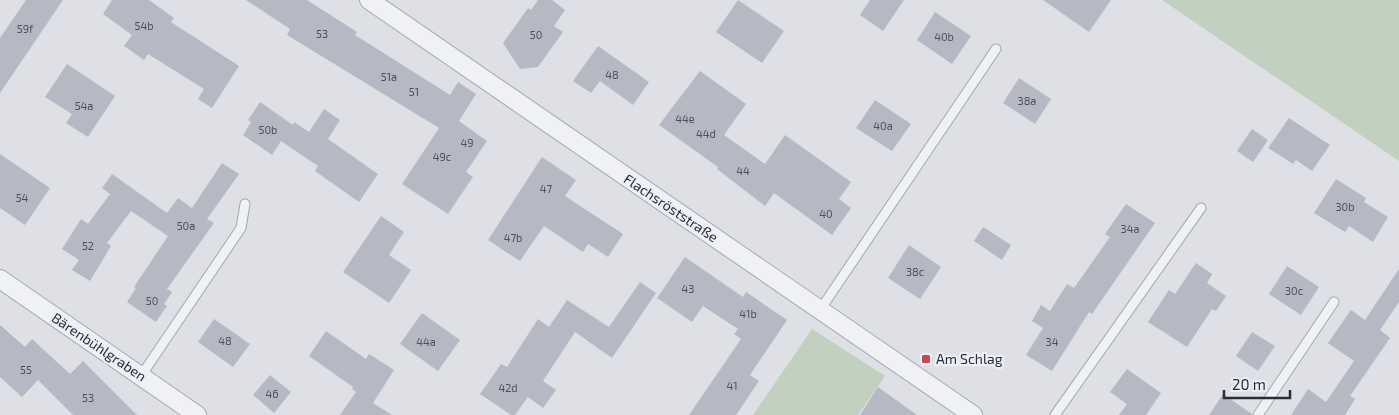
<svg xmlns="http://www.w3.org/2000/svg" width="1399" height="415" font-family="'Exo 2',sans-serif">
	<rect width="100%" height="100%" fill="#dee0e6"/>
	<g fill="#c2d0bf">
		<path d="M1162 0H1399V161Z"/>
		<path d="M812 329 885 376 858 415H753Z"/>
	</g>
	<g fill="#b5b9c3">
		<path d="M26 0H63L0 93V38Z"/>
		<path d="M112 0H149L174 18 171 22 239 66 212 108 198 99 204 89 148 54 144 60 124 46 132 35 103 14Z"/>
		<path d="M246 0H307L357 32 355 35 450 95 458 82 476 94 459 121 487 141 466 172 473 177 448 214 402 184 439 128 287 35 290 29Z"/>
		<path d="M538 0H552L565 10 554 26 563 32 538 67 520 69 503 43 528 8 531 10Z"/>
		<path d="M738 0 784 31 762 63 716 32Z"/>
		<path d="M870 0H904L883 31 860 15Z"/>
		<path d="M1043 0H1111L1089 32Z"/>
		<path d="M935 12 971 36 952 64 917 40Z"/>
		<path d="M598 46 649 82 633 105 600 81 591 93 573 81Z"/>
		<path d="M67 64 115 96 88 137 66 123 72 114 45 97Z"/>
		<path d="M700 71 746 104 724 135 765 164 785 135 851 182 839 199 851 208 832 235 774 193 765 206 717 169 718 167 659 125Z"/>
		<path d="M1019 78 1051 99 1035 124 1003 103Z"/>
		<path d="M875 100 911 124 892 151 856 128Z"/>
		<path d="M260 102 293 125 294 122 309 132 324 109 340 120 328 139 378 174 359 202 315 171 318 166 281 141 272 155 243 135 251 122 248 120Z"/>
		<path d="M1289 118 1330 145 1312 171 1296 160 1293 164 1268 148Z"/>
		<path d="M1252 129 1268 140 1253 162 1237 151Z"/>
		<path d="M0 154 50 188 25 225 0 208Z"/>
		<path d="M542 157 576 180 565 196 623 234 608 257 588 244 583 252 544 226 520 261 488 240Z"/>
		<path d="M222 163 239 174 207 219 214 223 167 289 172 292 164 304 167 306 156 322 127 302 136 288 134 287 168 236 131 211 107 243 111 246 90 281 72 270 79 260 62 249 81 219 88 224 110 194 102 188 112 174 167 213 178 198 192 208Z"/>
		<path d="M1336 179 1366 198 1364 202 1388 217 1373 242 1349 226 1345 232 1314 213Z"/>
		<path d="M1126 204 1155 223 1092 314 1089 312 1052 371 1026 355 1043 328 1032 321 1041 305 1050 311 1067 284 1074 288 1110 237 1105 234Z"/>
		<path d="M381 216 404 232 389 255 411 270 389 303 343 272Z"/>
		<path d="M983 227 1011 245 1002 260 974 241Z"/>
		<path d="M909 245 941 267 920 299 888 278Z"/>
		<path d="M685 257 743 297 746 292 787 320 750 375 759 381 736 415H689L741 339 734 334 738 329 703 306 692 322 657 298Z"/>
		<path d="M1196 263 1212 274 1207 283 1226 296 1216 311 1212 309 1187 347 1148 322 1169 290 1175 294Z"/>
		<path d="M1287 266 1319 287 1301 315 1269 294Z"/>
		<path d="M1399 269V302L1380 330 1390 338 1350 396 1355 399 1345 415H1291L1308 389 1326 402 1354 361 1328 343 1351 310 1365 320Z"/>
		<path d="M640 282 656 293 612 358 575 332 543 381 556 390 543 408 528 397 515 415H511L480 394 501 364 507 367 538 319 549 327 567 300 609 327Z"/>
		<path d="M422 313 460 340 438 371 400 344Z"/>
		<path d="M214 319 250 344 233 367 198 342Z"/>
		<path d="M0 325 25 347 32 339 70 374 83 361 137 415H73L38 380 22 397 0 377Z"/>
		<path d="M326 331 366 359 369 354 394 370 373 403 392 415H340L356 392 352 389 353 387 309 356Z"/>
		<path d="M1252 332 1275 346 1258 371 1236 356Z"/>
		<path d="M1127 369 1161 393 1146 415H1119L1127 404 1110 392Z"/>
		<path d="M270 375 291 392 274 413 253 395Z"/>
		<path d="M878 387 917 415H860Z"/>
		<path d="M1223 394 1252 414V415H1209Z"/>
	</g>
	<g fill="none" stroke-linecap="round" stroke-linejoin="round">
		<defs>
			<g id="lane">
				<path d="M820 310 996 49"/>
				<path d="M141 376 241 228 245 204"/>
				<path d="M1055 415 1201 208"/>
				<path d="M1258 415 1334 302"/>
			</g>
			<g id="street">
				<path d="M369 0 973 415"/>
				<path d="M0 279 197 415"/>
			</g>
		</defs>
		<use href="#lane" stroke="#a4a7b0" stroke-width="11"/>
		<use href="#street" stroke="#a4a7b0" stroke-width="20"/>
		<use href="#lane" stroke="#f0f1f5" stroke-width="9"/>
		<use href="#street" stroke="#f0f1f5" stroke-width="18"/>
	</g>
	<rect fill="#c44a51" stroke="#edeff4" stroke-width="2" x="921" y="354" width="10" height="10" rx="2.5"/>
	<g text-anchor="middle" stroke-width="4.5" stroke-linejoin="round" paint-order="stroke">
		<g font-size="11" fill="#4b505e">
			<text x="144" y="30">54b</text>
			<text x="25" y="33">59f</text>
			<text x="322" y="38">53</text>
			<text x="536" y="39">50</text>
			<text x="944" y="41">40b</text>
			<text x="612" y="79">48</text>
			<text x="389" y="81">51a</text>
			<text x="414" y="96">51</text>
			<text x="1027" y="105">38a</text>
			<text x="84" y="110">54a</text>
			<text x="685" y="123">44e</text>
			<text x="883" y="130">40a</text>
			<text x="268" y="134">50b</text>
			<text x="706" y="138">44d</text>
			<text x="467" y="147">49</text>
			<text x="442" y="161">49c</text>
			<text x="743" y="175">44</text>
			<text x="546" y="193">47</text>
			<text x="22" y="202">54</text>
			<text x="1345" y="211">30b</text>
			<text x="826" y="218">40</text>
			<text x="186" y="230">50a</text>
			<text x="1130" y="233">34a</text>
			<text x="513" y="242">47b</text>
			<text x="88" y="250">52</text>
			<text x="915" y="276">38c</text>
			<text x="688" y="293">43</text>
			<text x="1294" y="295">30c</text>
			<text x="152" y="305">50</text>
			<text x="748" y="318">41b</text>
			<text x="225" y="345">48</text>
			<text x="426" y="346">44a</text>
			<text x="1052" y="346">34</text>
			<text x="26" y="374">55</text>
			<text x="732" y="390">41</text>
			<text x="508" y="392">42d</text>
			<text x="272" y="398">46</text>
			<text x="88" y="402">53</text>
		</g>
		<g font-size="14" fill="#282d3c" stroke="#edeff4">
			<text transform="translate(671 208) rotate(34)" y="5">Flachsröststraße</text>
			<text transform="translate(99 347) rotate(34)" y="5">Bärenbühlgraben</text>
		</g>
		<g font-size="14" fill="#282d3c" stroke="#edeff4" text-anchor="start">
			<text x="936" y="364">Am Schlag</text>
		</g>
	</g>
	<path d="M1224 390v8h66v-8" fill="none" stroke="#282d3c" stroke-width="2.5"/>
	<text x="1232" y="390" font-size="15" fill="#282d3c" stroke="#edeff4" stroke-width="4" paint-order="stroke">20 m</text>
</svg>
